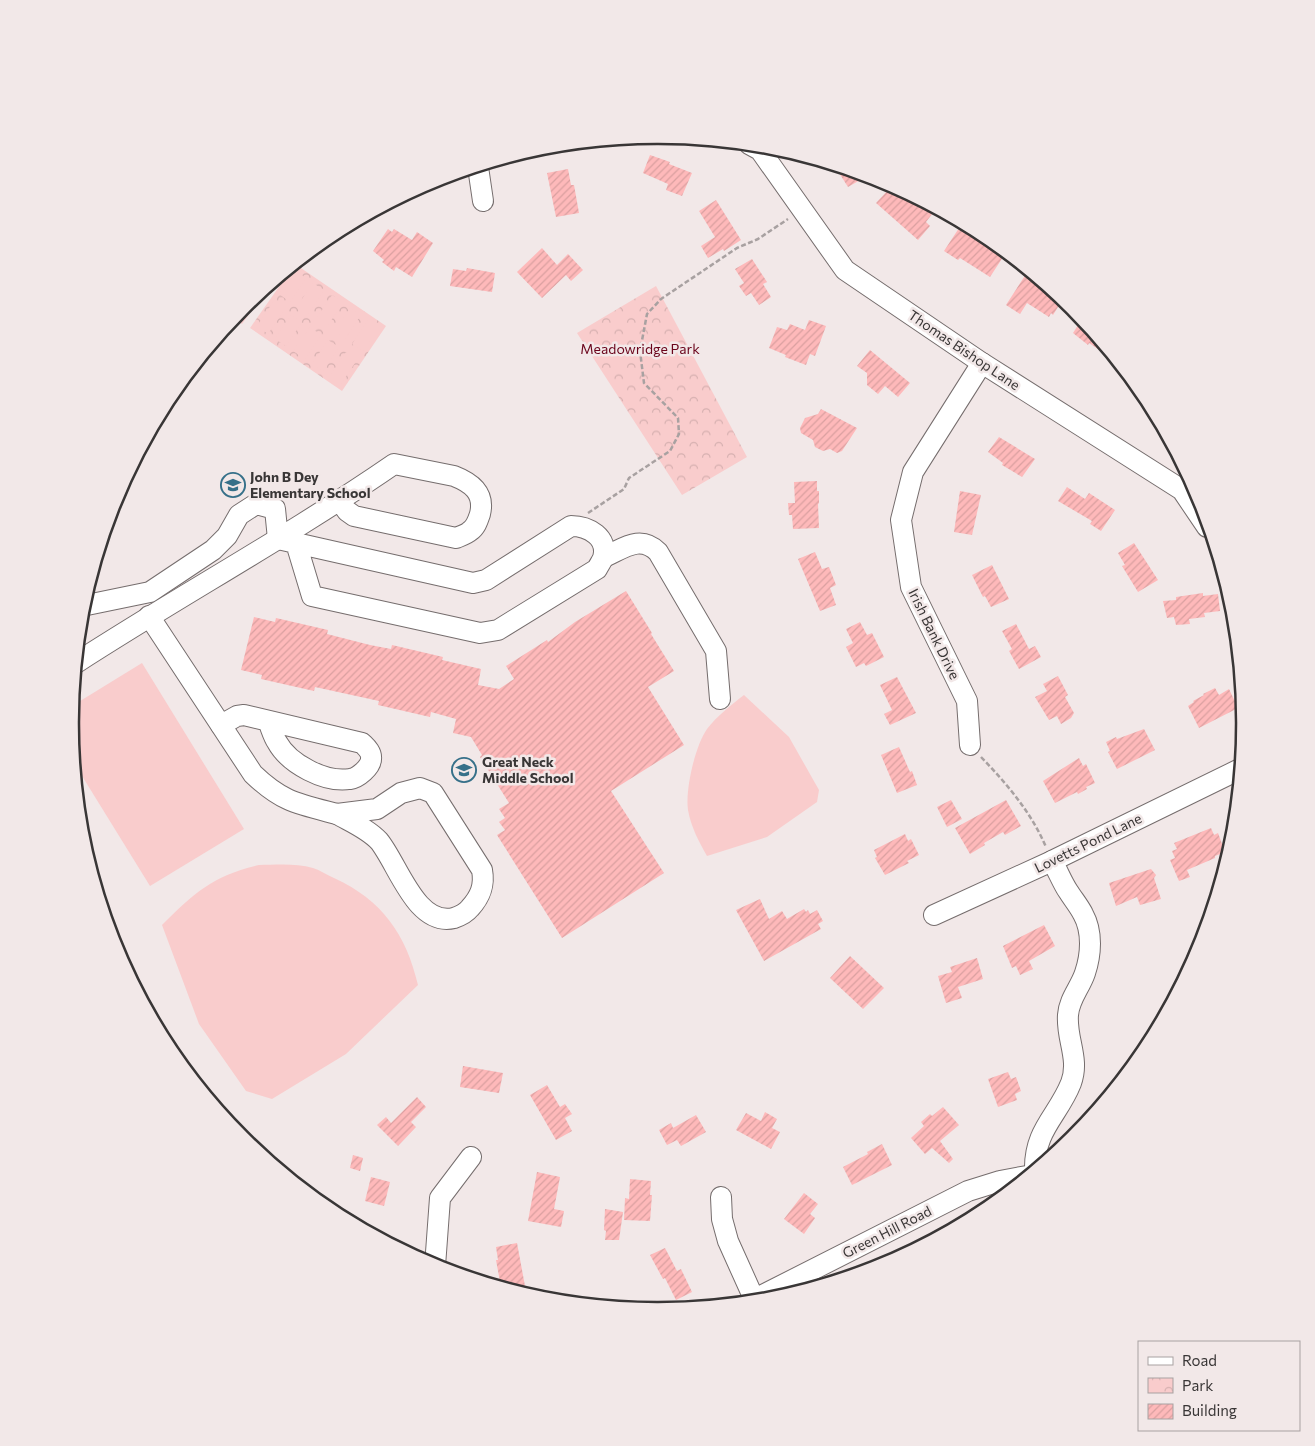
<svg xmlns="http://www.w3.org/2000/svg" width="1315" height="1446" font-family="Commissioner,sans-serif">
	<defs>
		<pattern id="park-crowns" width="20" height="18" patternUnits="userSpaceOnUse" patternTransform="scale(1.25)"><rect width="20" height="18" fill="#f9cccc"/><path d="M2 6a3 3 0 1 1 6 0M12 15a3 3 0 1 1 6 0" fill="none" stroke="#d6b0b0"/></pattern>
		<pattern id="building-hatch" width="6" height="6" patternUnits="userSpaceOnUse" patternTransform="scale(1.25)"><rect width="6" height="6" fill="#feb9ba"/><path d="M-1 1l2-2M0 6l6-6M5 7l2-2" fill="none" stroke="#daa0a0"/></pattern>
	</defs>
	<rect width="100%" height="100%" fill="#f2e8e8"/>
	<g fill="url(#park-crowns)">
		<path d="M295 264 386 326 342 391 250 328Z"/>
		<path d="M269 286 242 324 233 318 242 307Z"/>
		<path d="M656 286 747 457 682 495 577 333Z"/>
	</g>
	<g fill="#f9cccc">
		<path d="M295 270 306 278 290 302 279 294Z"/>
		<path d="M313 283 324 290 308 314 297 306Z"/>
		<path d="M332 295 343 302 327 327 316 319Z"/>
		<path d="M273 302 284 310 268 334 257 326Z"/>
		<path d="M350 308 361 315 345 339 334 331Z"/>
		<path d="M291 315 302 322 286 346 275 339Z"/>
		<path d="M368 320 379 328 363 351 352 344Z"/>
		<path d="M310 327 321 335 305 359 293 351Z"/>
		<path d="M328 340 339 347 323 371 312 364Z"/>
		<path d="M346 352 357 360 341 384 330 376Z"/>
		<path d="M142 663 244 829 150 886 74 763 70 723 72 706Z"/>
		<path d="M744 695 789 737 819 790 817 802 767 837 707 856C699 842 691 827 688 810 685 790 695 746 707 729 717 716 731 705 744 695Z"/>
		<path d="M259 865C276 865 296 863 313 868 320 870 327 875 334 878 382 900 406 934 418 985L346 1054 272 1099 246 1091 199 1024 162 925C195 892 213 876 259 865Z"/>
		<path d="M97 889 135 985 115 948Z"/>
	</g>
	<g fill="url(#building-hatch)">
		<path d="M650 155 670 162 669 164 692 173 682 196 666 190 668 184 643 173Z"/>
		<path d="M834 165 867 176 848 187Z"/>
		<path d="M568 169 571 185H574L579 213 556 217 547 173Z"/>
		<path d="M898 188 936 209 926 222 930 226 918 240 876 203 889 189 893 193Z"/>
		<path d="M716 200 741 240 724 251 723 249 708 258 701 246 715 237 699 211Z"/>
		<path d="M961 225 980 237 982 234 984 235 993 242 992 245 1005 254 990 277 960 258 958 260 944 251Z"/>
		<path d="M388 229 392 232 394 229 412 240 417 232 433 243 412 277 396 267 394 271 382 262 384 260 373 251Z"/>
		<path d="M542 248 557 265 568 254 583 270 571 281 566 275 542 298 517 272Z"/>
		<path d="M752 259 767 282 763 284 771 297 759 305 751 293 746 296 739 286 744 283 735 269Z"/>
		<path d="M467 268 495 273 492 292 450 286 453 269 466 271Z"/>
		<path d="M1026 274 1037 280 1038 279 1063 299 1053 315 1051 313 1049 317 1027 303 1020 314 1006 305Z"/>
		<path d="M1082 319 1112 355 1110 357 1089 343 1088 345 1073 333Z"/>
		<path d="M809 320 826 326 815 356 810 354 806 365 785 357 786 355 769 348 777 327 787 330 790 324 805 330Z"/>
		<path d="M870 350 910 383 898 397 885 386 878 394 867 385V373L857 366Z"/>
		<path d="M821 409 857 428 842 451 837 453 830 449 823 451 815 447 813 440 801 433 800 428 805 418 818 414Z"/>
		<path d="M999 437 1035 459 1022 477 1002 465 1003 463 988 452Z"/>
		<path d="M817 481V491H819V503L818 504 819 528 793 529 792 515H789L788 503H795L794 482Z"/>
		<path d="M1067 487 1085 499 1089 493 1115 510 1101 531 1090 524 1092 521 1058 501Z"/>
		<path d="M960 491 981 495 972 535 954 532Z"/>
		<path d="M1134 543 1158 580 1138 592 1122 566 1125 565 1118 553Z"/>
		<path d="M815 552 822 569 829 567 836 585 830 588 836 605 820 611 798 559Z"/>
		<path d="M992 565 1009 599 991 607 985 596 983 597 972 575Z"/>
		<path d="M626 591 652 633 651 634 674 671 648 687 684 745 611 791 664 873 562 938 497 835 505 830 499 822 505 818 499 809 509 803 480 757 482 755 471 737 453 733 456 719 431 712 430 717 378 705 379 701 315 687 314 691 261 679 262 675 241 670 254 617 275 622 276 618 328 630 327 634 370 645 391 649 392 645 443 657 442 660 481 669 478 685 499 689 514 679 506 666 547 640 548 642 575 622Z"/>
		<path d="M1203 593V596L1218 594 1220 611 1204 613 1205 617 1189 619 1190 624 1176 625 1174 617 1167 618 1163 601 1176 600V597Z"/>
		<path d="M860 622 867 635 872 633 884 657 866 666 864 663 856 667 846 647 853 643 846 629Z"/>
		<path d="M1016 624 1029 649 1035 646 1041 657 1019 669 1009 651 1012 649 1002 631Z"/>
		<path d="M1058 676 1068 695 1065 697 1074 713 1071 718 1061 724 1057 716 1049 720 1035 697 1047 691 1043 684Z"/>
		<path d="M897 677 916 713 890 725 884 714 892 710 880 685Z"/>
		<path d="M1215 688 1219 695 1229 689 1238 708 1199 728 1188 706 1194 702 1193 701 1204 695 1203 694Z"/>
		<path d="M1144 729 1155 750 1117 769 1108 752 1110 751 1106 742 1116 737 1117 739Z"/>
		<path d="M899 747 910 772 912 771 917 785 897 793 881 755Z"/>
		<path d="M1079 758 1083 766 1086 764 1095 783 1086 787 1087 789 1078 794 1077 792 1055 803 1043 781Z"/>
		<path d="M951 800 962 819 947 827 937 807Z"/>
		<path d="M1006 800 1021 826 1005 835 1003 832 984 843 985 845 970 854 955 828Z"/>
		<path d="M1211 828 1214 835 1218 833 1225 852 1215 856V858L1187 870 1190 877 1179 881 1170 860 1175 858 1172 851 1177 849 1174 843Z"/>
		<path d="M905 834 908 841 911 839 919 855 907 861 909 863 885 875 875 858 877 857 874 850Z"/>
		<path d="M1151 869 1156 875 1154 878 1161 899 1140 905 1137 897 1116 906 1109 883Z"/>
		<path d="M760 899 769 919 782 911 787 919 804 909 806 912 808 910 810 914 817 910 823 921 818 924 821 929 764 961 736 910Z"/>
		<path d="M1044 925 1055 946 1029 961 1033 969 1020 975 1016 966 1012 968 1003 946Z"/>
		<path d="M850 956 884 988 863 1009 830 978Z"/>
		<path d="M977 958 983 979 958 987 962 998 946 1003 938 976 952 972 950 967Z"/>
		<path d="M463 1066 503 1073 499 1093 460 1087Z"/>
		<path d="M1008 1072 1011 1079 1016 1077 1021 1091 1015 1094 1017 1100 998 1107 988 1079Z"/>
		<path d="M547 1085 560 1107 565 1104 572 1114 565 1118 572 1131 556 1140 530 1095Z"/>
		<path d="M417 1097 426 1107 411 1122 416 1127 398 1146 377 1125 386 1117 391 1123Z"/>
		<path d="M943 1107 959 1125 940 1141 953 1159 949 1163 932 1148 925 1154 911 1138 924 1126 921 1122 930 1114 932 1116Z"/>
		<path d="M765 1112 777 1119 772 1128 780 1132 771 1149 736 1130 746 1113 761 1121Z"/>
		<path d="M696 1115 706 1132 681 1146 677 1140 667 1145 659 1130 671 1123 673 1128Z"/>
		<path d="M882 1144 892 1165 852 1185 843 1167 868 1154 867 1152Z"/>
		<path d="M353 1155 363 1158 360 1171 350 1168Z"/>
		<path d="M537 1172 560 1177 554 1209 564 1211 561 1227 528 1221Z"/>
		<path d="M371 1177 390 1182 384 1206 365 1201Z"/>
		<path d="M630 1179 651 1181 650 1195H652L650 1221 624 1220 625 1198 629 1199Z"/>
		<path d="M804 1193 818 1204 810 1214 815 1218 804 1234 784 1219Z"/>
		<path d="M605 1209 623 1212 619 1240H605L606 1231 604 1230Z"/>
		<path d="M517 1243 525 1286 509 1289 501 1287 496 1260H498L496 1247Z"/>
		<path d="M665 1248 677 1271 681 1269 692 1292 676 1300 665 1278 663 1279 650 1255Z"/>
	</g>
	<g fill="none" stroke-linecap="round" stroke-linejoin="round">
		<defs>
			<g id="minor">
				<path d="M749 144 760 150 845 270 982 363 1182 490 1207 527"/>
				<path d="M478 167 483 201"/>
				<path d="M604 557C623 549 640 534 658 552L716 651 720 699"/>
				<path d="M82 606 150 592 213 550 227 536 239 515 256 504 275 509 278 539 473 583 486 580 571 526C588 526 609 537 603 558 602 561 599 565 597 569L498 630 480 633 312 596 296 543"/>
				<path d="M149 616 253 774C282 802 298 804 337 814"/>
				<path d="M76 663C181 595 291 535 394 464L454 476C472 483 485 493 480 514 478 520 476 527 470 531 467 534 461 536 456 538L354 516 347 511 340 501"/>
				<path d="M221 725 237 716 244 715 362 743C366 747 372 752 371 759 371 767 358 778 350 779 325 783 289 764 277 742 273 736 271 728 268 721"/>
				<path d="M970 745 967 701 911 587 901 520 913 472 982 363"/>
				<path d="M420 788 433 793 482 870C485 886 480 897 470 908 466 913 460 916 454 918 416 927 398 864 379 841 368 829 351 822 337 814L377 809 401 793Z"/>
				<path d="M934 915 1052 861 1240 769"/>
				<path d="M1035 1170C1034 1130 1058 1116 1071 1083 1080 1059 1066 1039 1068 1015 1069 999 1080 988 1085 973 1091 955 1093 932 1083 914 1079 906 1073 899 1068 891 1062 882 1058 871 1052 861"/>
				<path d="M721 1197 722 1219 728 1241 755 1301"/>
				<path d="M435 1266 440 1198 471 1157"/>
				<path d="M751 1301 968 1191 1000 1181 1027 1176"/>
			</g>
		</defs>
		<use href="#minor" stroke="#756d6d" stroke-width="22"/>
		<g stroke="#a8a1a1" stroke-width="2.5" stroke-dasharray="5 2.5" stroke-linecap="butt">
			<path d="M588 513 624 489 629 478 670 451 679 434 678 418 644 383 640 351 647 314 661 299 737 248 758 239 788 219"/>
			<path d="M981 757C1007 784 1031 812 1046 847"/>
		</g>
		<use href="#minor" stroke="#fff" stroke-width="20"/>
	</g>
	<defs>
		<symbol id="school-ring" viewBox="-11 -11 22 22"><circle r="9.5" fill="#f2e8e8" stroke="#367089" stroke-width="1.5"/><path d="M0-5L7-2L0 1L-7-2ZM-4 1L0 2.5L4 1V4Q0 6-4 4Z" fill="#367089"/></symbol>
	</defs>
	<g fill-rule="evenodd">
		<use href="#school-ring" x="219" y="471" width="28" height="28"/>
		<use href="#school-ring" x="450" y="756" width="28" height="28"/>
	</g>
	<g text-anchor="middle" stroke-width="5" stroke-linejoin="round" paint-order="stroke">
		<g font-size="14" fill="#6a041b" stroke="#f2e8e8">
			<text x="640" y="354">Meadowridge Park</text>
		</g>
		<g font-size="14" fill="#393636" stroke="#f2e8e8">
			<text transform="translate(964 350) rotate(34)" y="5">Thomas Bishop Lane</text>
			<text transform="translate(934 634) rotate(64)" y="5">Irish Bank Drive</text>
			<text transform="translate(1088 843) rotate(-26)" y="5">Lovetts Pond Lane</text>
			<text transform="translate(887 1232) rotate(-27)" y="5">Green Hill Road</text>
		</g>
		<g font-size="14" font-weight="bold" fill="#393636" stroke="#f2e8e8" text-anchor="start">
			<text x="250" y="482">John B Dey<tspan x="250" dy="16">Elementary School</tspan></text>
			<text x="482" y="767">Great Neck<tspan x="482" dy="16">Middle School</tspan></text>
		</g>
	</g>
	<path d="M0 0H1315V1446H0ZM657 144H658A578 578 0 0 1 1236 722V724A578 578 0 0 1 658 1302H657A578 578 0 0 1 79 724V722A578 578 0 0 1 657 144Z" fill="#f2e8e8" fill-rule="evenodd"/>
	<path fill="none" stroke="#393636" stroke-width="2.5" d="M657 144H658A578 578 0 0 1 1236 722V724A578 578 0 0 1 658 1302H657A578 578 0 0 1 79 724V722A578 578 0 0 1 657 144Z"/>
	<rect x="1138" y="1341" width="162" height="90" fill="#f2e8e8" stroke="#a8a1a1"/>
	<rect x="1148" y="1357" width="25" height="8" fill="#ffffff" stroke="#a8a1a1"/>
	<text x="1182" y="1366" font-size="15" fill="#393636">Road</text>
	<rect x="1148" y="1378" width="25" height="15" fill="url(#park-crowns)" stroke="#a8a1a1"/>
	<text x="1182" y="1391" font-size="15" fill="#393636">Park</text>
	<rect x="1148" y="1404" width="25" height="15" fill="url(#building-hatch)" stroke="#a8a1a1"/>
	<text x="1182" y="1416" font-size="15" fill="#393636">Building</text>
</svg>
